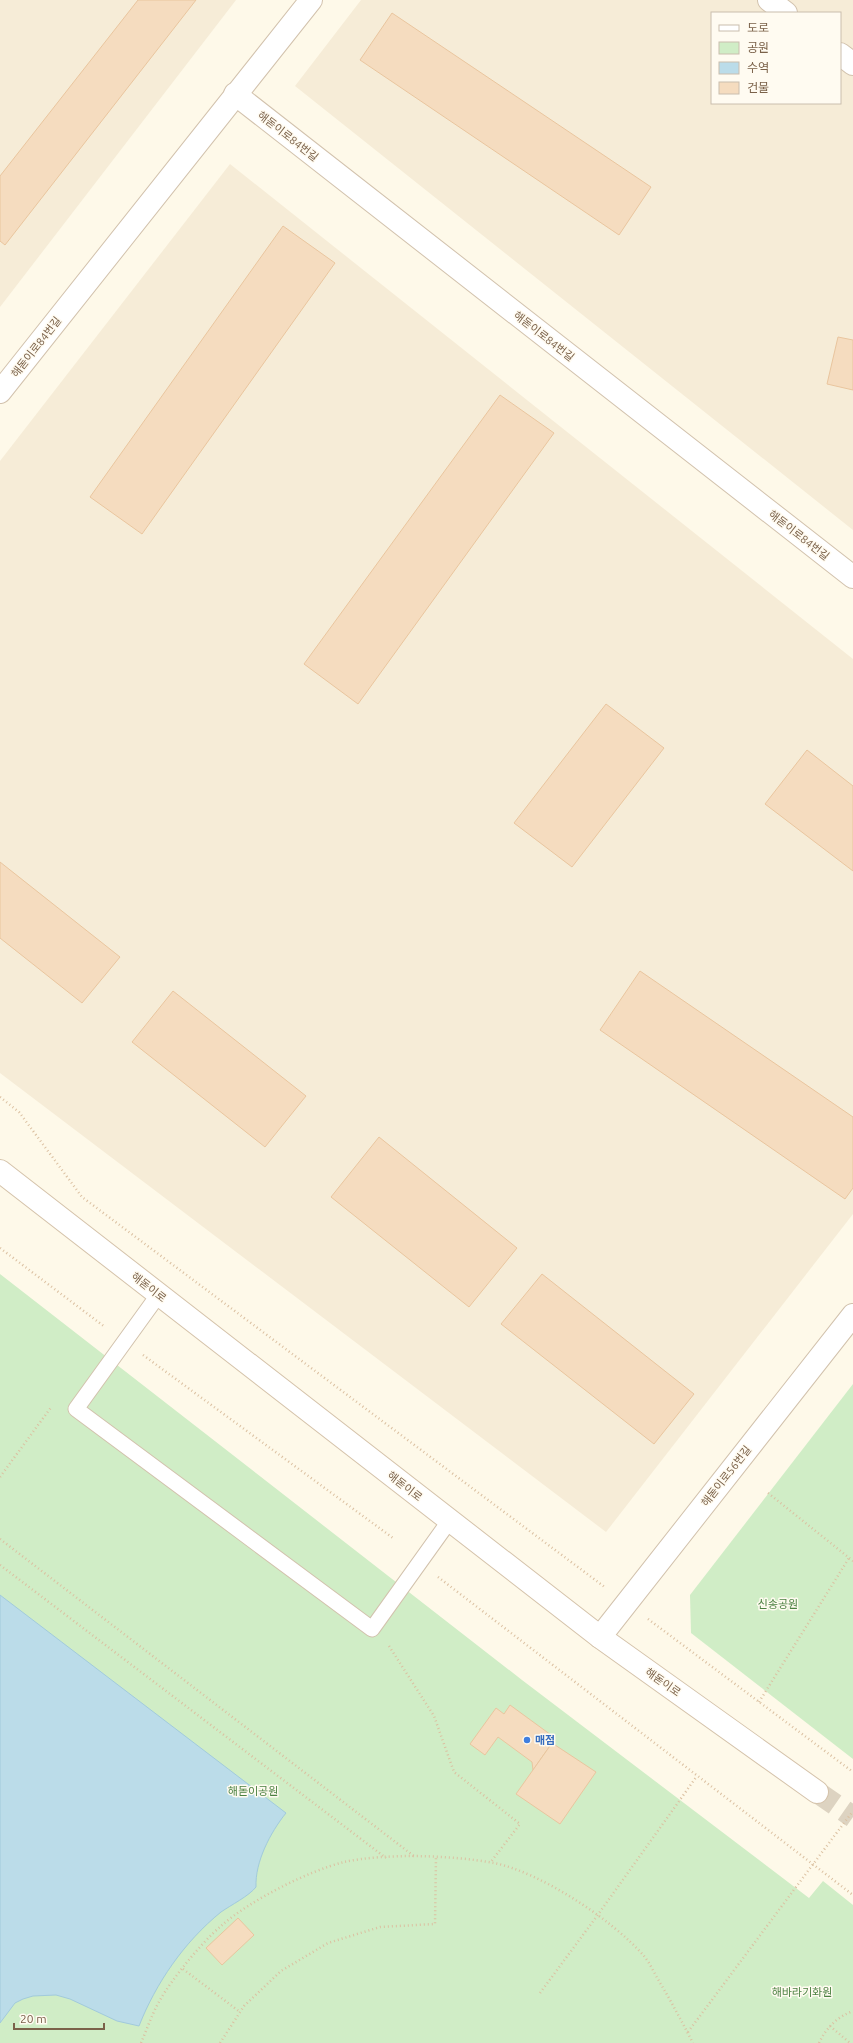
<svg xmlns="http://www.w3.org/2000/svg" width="853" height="2043" font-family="Ubuntu,'Noto Sans KR',sans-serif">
	<rect width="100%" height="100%" fill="#fef9e9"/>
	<g fill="#f6ecd7" fill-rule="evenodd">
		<path d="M0 0H236L0 307Z"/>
		<path d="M361 0H853V530L295 86ZM712 13H840V103H712Z"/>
		<path d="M230 164 853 659V1214L606 1532 0 1073V461Z"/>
	</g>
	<g fill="#d0edc6">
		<path d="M0 1274 522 1680 809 1898 823 1881 853 1905V2043H0Z"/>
		<path d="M853 1384V1759L691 1633 690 1595Z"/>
	</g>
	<path fill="#bbdce9" stroke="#a1cadc" d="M0 1595 286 1813C270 1833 255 1862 256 1887 249 1896 231 1905 221 1912 184 1942 156 1983 139 2026L117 2021 70 1999 56 1995 33 1996 23 1999 15 2003 0 2023Z"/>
	<g fill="#f5dcbf" stroke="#e9c59e">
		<path d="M138 0H196L5 245 0 241V176Z"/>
		<path d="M392 13 651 187 619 235 360 60Z"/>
		<path d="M283 226 335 263 142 534 90 497Z"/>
		<path d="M838 337 853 340V390L827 384Z"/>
		<path d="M500 395 554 433 358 704 304 664Z"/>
		<path d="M606 704 664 748 572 867 514 823Z"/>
		<path d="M807 750 853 786V871L765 804Z"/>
		<path d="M0 862 120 957 82 1003 0 938Z"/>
		<path d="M640 971 853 1117V1188L845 1199 600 1030Z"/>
		<path d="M173 991 306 1096 265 1147 132 1042Z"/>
		<path d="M379 1137 517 1248 469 1307 331 1197Z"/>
		<path d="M542 1274 694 1394 654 1444 501 1324Z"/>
		<path d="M510 1705 551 1735 552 1743 533 1770 532 1762 498 1737 485 1755 470 1744 496 1708 504 1714Z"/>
		<path d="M552 1743 596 1772 560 1824 516 1794Z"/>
		<path d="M238 1918 254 1935 222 1965 206 1948Z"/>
	</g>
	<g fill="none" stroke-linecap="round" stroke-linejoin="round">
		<path stroke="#ddd3c1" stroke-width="22" stroke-dasharray="22 11" stroke-linecap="butt" d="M817 1792 853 1817"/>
		<defs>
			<path id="lane" d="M159 1294 76 1409 372 1629 450 1520"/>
			<g id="street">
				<path d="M769 0 786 13"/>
				<path d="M840 54 853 64"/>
				<path d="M235 94 853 577"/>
				<path d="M0 392 311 0"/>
				<path d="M600 1637 853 1315"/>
			</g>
			<path id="secondary" d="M0 1171 600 1637 817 1792"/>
		</defs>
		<use href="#lane" stroke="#d2c2ad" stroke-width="17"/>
		<use href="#street" stroke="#d2c2ad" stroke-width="24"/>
		<use href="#secondary" stroke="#d5c3ab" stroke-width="24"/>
		<g stroke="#dbc0a1" stroke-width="2.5" stroke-dasharray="1 3" stroke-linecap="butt">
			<path d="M0 1097 19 1112 82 1197 606 1588"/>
			<path d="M0 1248 105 1327"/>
			<path d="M143 1355 393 1538"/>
			<path d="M0 1477 52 1406"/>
			<path d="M768 1493 853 1561"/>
			<path d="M0 1539 415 1857"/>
			<path d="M0 1565 386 1858"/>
			<path d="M438 1577 853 1895"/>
			<path d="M648 1619 853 1772"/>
			<path d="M389 1646 434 1716 454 1772 520 1824 490 1863"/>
			<path d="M759 1702 849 1558"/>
			<path d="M183 1969 240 2012"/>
			<path d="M540 1993 597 1916 697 1776"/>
			<path d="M830 2026 850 2043"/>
			<path d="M688 2032 805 1875"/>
			<path d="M141 2043C147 2029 152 2014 160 2000 172 1979 202 1942 221 1926 249 1901 308 1871 344 1862 386 1853 451 1855 494 1863 540 1872 613 1920 644 1956 650 1963 654 1973 659 1981 671 2001 682 2022 693 2043"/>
			<path d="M220 2043 244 2006 281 1971 328 1943 380 1927 435 1924 436 1857"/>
			<path d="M819 2043C826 2028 837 2017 853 2011"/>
		</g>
		<use href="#lane" stroke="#fff" stroke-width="15"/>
		<use href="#street" stroke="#fff" stroke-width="22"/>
		<use href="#secondary" stroke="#fff" stroke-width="22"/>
		<path stroke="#dbc0a1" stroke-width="2.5" stroke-dasharray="1 3" stroke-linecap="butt" d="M805 1875 853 1811"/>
	</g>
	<circle fill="#3f7fe0" stroke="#fffbf1" stroke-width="1.5" cx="527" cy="1740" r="4"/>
	<g text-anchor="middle" stroke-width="3" stroke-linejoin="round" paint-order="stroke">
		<g font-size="11" fill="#7b624a" stroke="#fffbf1">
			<text transform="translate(288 136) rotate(38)" y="4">해돋이로84번길</text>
			<text transform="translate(544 336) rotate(38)" y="4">해돋이로84번길</text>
			<text transform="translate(36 347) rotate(-52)" y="4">해돋이로84번길</text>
			<text transform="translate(799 535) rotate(38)" y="4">해돋이로84번길</text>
			<text transform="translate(149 1287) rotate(38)" y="4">해돋이로</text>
			<text transform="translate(726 1476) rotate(-52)" y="4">해돋이로56번길</text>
			<text transform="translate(405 1486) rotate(38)" y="4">해돋이로</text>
			<text transform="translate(663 1682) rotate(35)" y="4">해돋이로</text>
		</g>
		<g font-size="11" fill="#4b8141" stroke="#fffbf1">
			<text x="778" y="1608">신송공원</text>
			<text x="253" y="1795">해돋이공원</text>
			<text x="802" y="1996">해바라기화원</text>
		</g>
		<g font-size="11" font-weight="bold" fill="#366cbe" stroke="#fffbf1" text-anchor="start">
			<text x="535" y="1744">매점</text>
		</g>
	</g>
	<rect x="711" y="12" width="130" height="92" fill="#fffbf1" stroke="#cabeae"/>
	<rect x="719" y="25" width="20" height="6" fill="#ffffff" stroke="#cabeae"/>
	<text x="747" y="32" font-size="12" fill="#7b624a">도로</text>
	<rect x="719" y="42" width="20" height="12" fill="#d0edc6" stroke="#cabeae"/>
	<text x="747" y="52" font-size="12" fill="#7b624a">공원</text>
	<rect x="719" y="62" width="20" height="12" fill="#bbdce9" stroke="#cabeae"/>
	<text x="747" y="72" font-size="12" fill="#7b624a">수역</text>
	<rect x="719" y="82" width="20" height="12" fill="#f5dcbf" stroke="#cabeae"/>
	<text x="747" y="92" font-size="12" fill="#7b624a">건물</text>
	<path d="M14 2023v6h90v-6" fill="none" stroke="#7b624a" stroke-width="2"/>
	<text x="20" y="2023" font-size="12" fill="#7b624a" stroke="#fffbf1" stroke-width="3" paint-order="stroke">20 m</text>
</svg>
